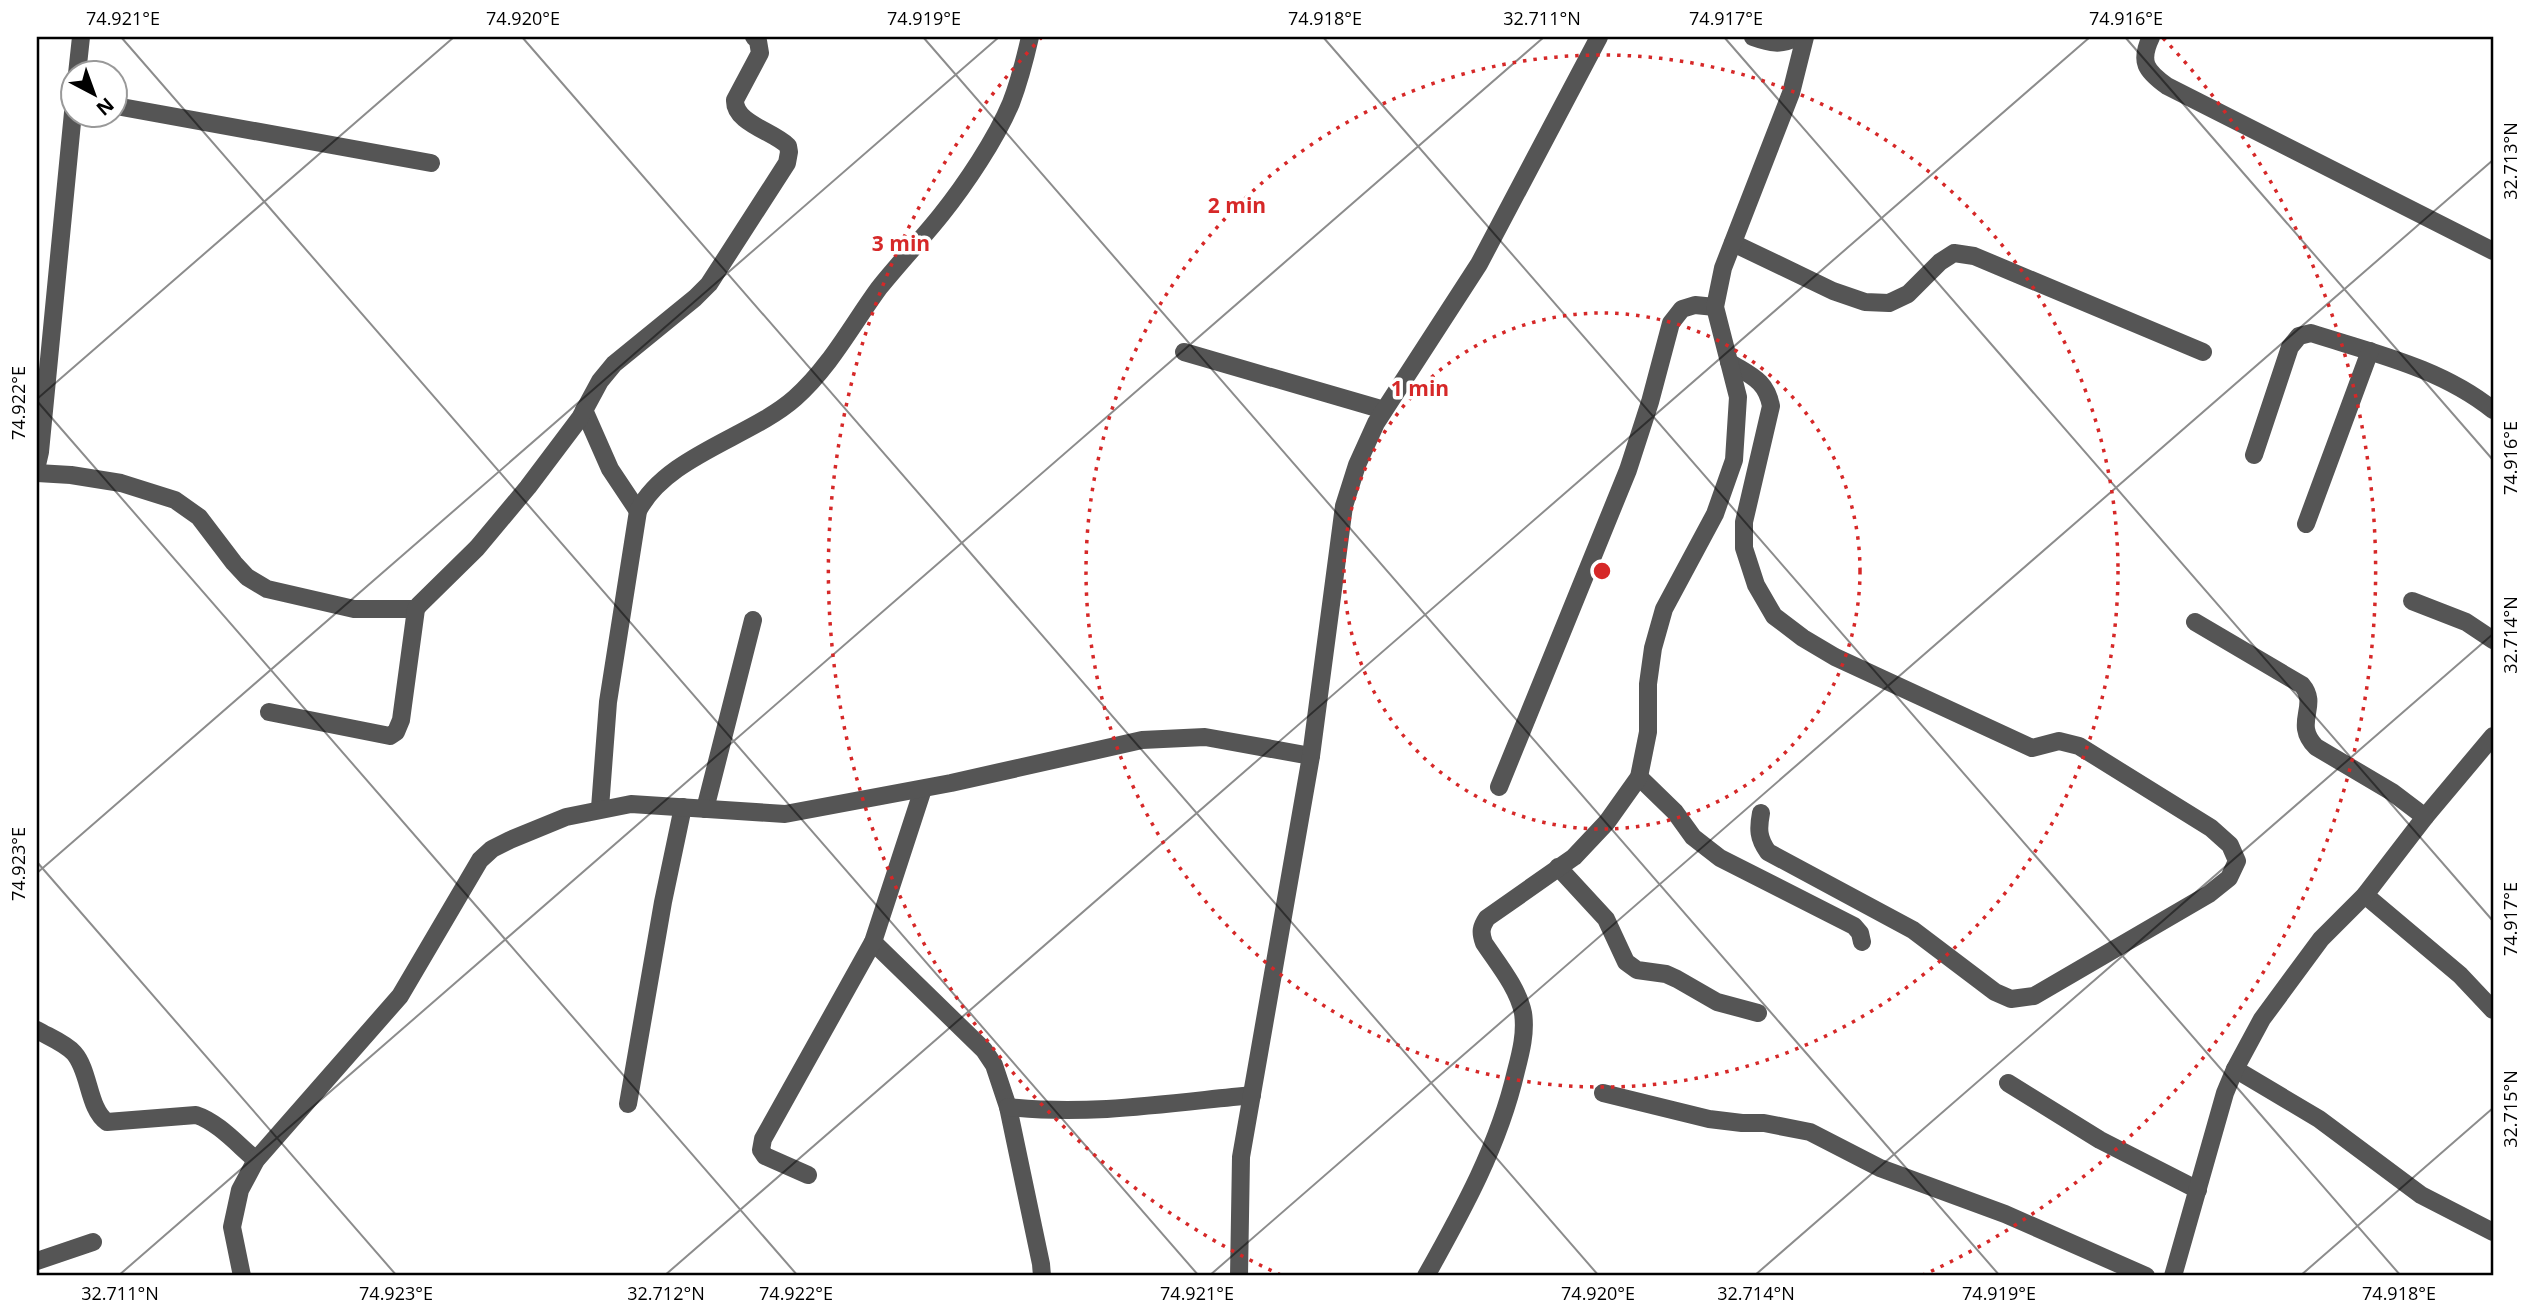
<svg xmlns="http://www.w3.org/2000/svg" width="2530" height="1313" font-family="'Open Sans',sans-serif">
	<rect width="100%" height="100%" fill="#fff"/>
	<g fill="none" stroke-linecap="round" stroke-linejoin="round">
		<g stroke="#555" stroke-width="18">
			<path d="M1753 37C1770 43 1781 46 1797 37"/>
			<path d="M2151 37C2139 62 2146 71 2167 86L2493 251"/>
			<path d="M77 74 81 37"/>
			<path d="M116 106 431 163"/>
			<path d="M1733 243 1833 291 1865 302 1889 303 1908 294 1940 262 1954 253 1974 256 2203 352"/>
			<path d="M1184 352 1384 410"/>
			<path d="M1729 362C1751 376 1766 380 1771 406L1744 522V548L1756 585 1774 616 1803 638 1835 657 2032 748 2059 741 2079 746 2211 828 2230 845 2237 861 2229 878 2209 894 2034 996 2011 999 1995 992 1913 930 1768 852C1758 838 1758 829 1761 813"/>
			<path d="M584 410 610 469 638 511"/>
			<path d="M2254 455 2290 347 2299 336 2311 333C2373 353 2441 368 2493 410"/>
			<path d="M37 465 40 452 74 102"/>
			<path d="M37 473 71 475 121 483 175 500 199 517 234 563 247 577 267 589 354 609H416"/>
			<path d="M2306 524 2370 351"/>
			<path d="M2412 601 2466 622 2493 640"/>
			<path d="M2195 622 2302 685C2320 706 2292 723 2316 747L2392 792 2425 817"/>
			<path d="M269 712 390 736 396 732 401 720 416 609 419 605 477 548 528 487 580 418 600 381 614 364 695 298 709 284 787 163 789 152 788 146C773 131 734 123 735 100L760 53 758 41 754 37"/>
			<path d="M1639 777 1675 812 1693 837 1720 858 1854 926 1860 933 1862 942"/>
			<path d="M1499 787 1628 470 1650 402 1671 323 1682 309 1695 305 1715 307"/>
			<path d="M600 808 608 702 638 511C666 456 751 437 795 398 830 367 852 325 879 288 899 263 921 240 941 215 965 185 996 139 1011 103 1019 82 1025 59 1030 37"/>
			<path d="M705 809 753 620"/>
			<path d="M1558 867 1606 919 1626 962 1637 970 1666 974 1677 979 1717 1002 1758 1013"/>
			<path d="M2365 895 2460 975 2493 1010"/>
			<path d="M873 942 984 1050 994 1065 1008 1107 1041 1264 1042 1276"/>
			<path d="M37 1030C49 1037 65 1043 74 1053 90 1071 88 1109 107 1122L196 1115C218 1122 238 1145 256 1160"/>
			<path d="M2235 1069 2319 1119 2421 1195 2493 1232"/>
			<path d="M2008 1083 2100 1140 2198 1190"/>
			<path d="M1603 1093 1709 1119 1742 1123H1764L1810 1132 1880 1168 2005 1214 2146 1276"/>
			<path d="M628 1104 663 902 683 807"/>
			<path d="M1008 1107C1090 1116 1170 1103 1252 1095"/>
			<path d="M808 1175 765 1156 761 1150 763 1139 873 942 923 789"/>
			<path d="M37 1261 93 1242"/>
			<path d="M242 1276 232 1227 240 1190 256 1160 400 996 480 860 492 849 510 840 566 817 631 804 785 814 951 783 1142 740 1205 737 1311 756"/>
			<path d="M1239 1276 1241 1157 1311 756 1344 506 1357 465 1376 423 1479 264 1599 37"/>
			<path d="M1426 1276C1463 1210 1499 1145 1516 1071 1521 1052 1526 1032 1523 1013 1518 988 1498 964 1484 943 1480 932 1481 927 1487 918L1574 857 1607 822 1639 777 1648 732V684L1653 648 1664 609 1715 514 1734 460 1738 397 1715 307 1723 268 1791 93 1805 37"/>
			<path d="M2173 1276 2225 1093 2235 1069 2262 1019 2321 939 2365 895 2425 817 2493 736"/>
		</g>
	</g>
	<path fill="none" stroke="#000" stroke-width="2" stroke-opacity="0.45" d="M121 37 1199 1276M522 37 1599 1276M923 37 2000 1276M1323 37 2401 1276M1724 37 2493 921M2125 37 2493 460M37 399 454 37M37 401 798 1276M37 862 397 1276M37 873 999 37M118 1276 1544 37M664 1276 2090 37M1209 1276 2493 160M1754 1276 2493 634M2300 1276 2493 1108"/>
	<g fill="none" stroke="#d62828" stroke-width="3.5" stroke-dasharray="3.5 7">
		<circle cx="1602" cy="571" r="258"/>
		<circle cx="1602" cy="571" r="516"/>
		<path d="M1281 1275A774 774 0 0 1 1041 38M2163 38A774 774 0 0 1 1923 1275"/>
	</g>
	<circle cx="1602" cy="571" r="10" fill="#d62828" stroke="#fff" stroke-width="3.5"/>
	<g font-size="21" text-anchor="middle" font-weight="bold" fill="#d62828" stroke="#fff" stroke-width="7" stroke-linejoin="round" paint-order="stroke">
		<text x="1237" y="213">2 min</text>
		<text x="901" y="251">3 min</text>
		<text x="1420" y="396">1 min</text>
	</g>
	<rect width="2530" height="1313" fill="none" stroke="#ffffff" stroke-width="77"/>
	<g transform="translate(94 94) rotate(139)"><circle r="33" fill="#ffffff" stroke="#999999" stroke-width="2"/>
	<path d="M0-5L12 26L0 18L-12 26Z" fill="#000000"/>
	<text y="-10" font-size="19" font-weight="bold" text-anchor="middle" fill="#000000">N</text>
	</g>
	<rect x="38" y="38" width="2454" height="1236" fill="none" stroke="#000" stroke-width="2.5"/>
	<g font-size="18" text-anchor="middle" fill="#000">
		<text x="123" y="25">74.921°E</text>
		<text x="523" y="25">74.920°E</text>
		<text x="924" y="25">74.919°E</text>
		<text x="1325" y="25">74.918°E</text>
		<text x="1542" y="25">32.711°N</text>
		<text x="1726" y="25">74.917°E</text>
		<text x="2126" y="25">74.916°E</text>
		<text transform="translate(2511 161) rotate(-90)" y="6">32.713°N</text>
		<text transform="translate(19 403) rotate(-90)" y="6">74.922°E</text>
		<text transform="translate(2511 458) rotate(-90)" y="6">74.916°E</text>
		<text transform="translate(2511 635) rotate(-90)" y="6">32.714°N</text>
		<text transform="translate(19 864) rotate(-90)" y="6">74.923°E</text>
		<text transform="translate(2511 919) rotate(-90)" y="6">74.917°E</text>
		<text transform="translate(2511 1109) rotate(-90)" y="6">32.715°N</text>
		<text x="120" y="1300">32.711°N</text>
		<text x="396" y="1300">74.923°E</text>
		<text x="666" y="1300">32.712°N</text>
		<text x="796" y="1300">74.922°E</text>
		<text x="1197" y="1300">74.921°E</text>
		<text x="1598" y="1300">74.920°E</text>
		<text x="1756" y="1300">32.714°N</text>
		<text x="1999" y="1300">74.919°E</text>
		<text x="2399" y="1300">74.918°E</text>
	</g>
</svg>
